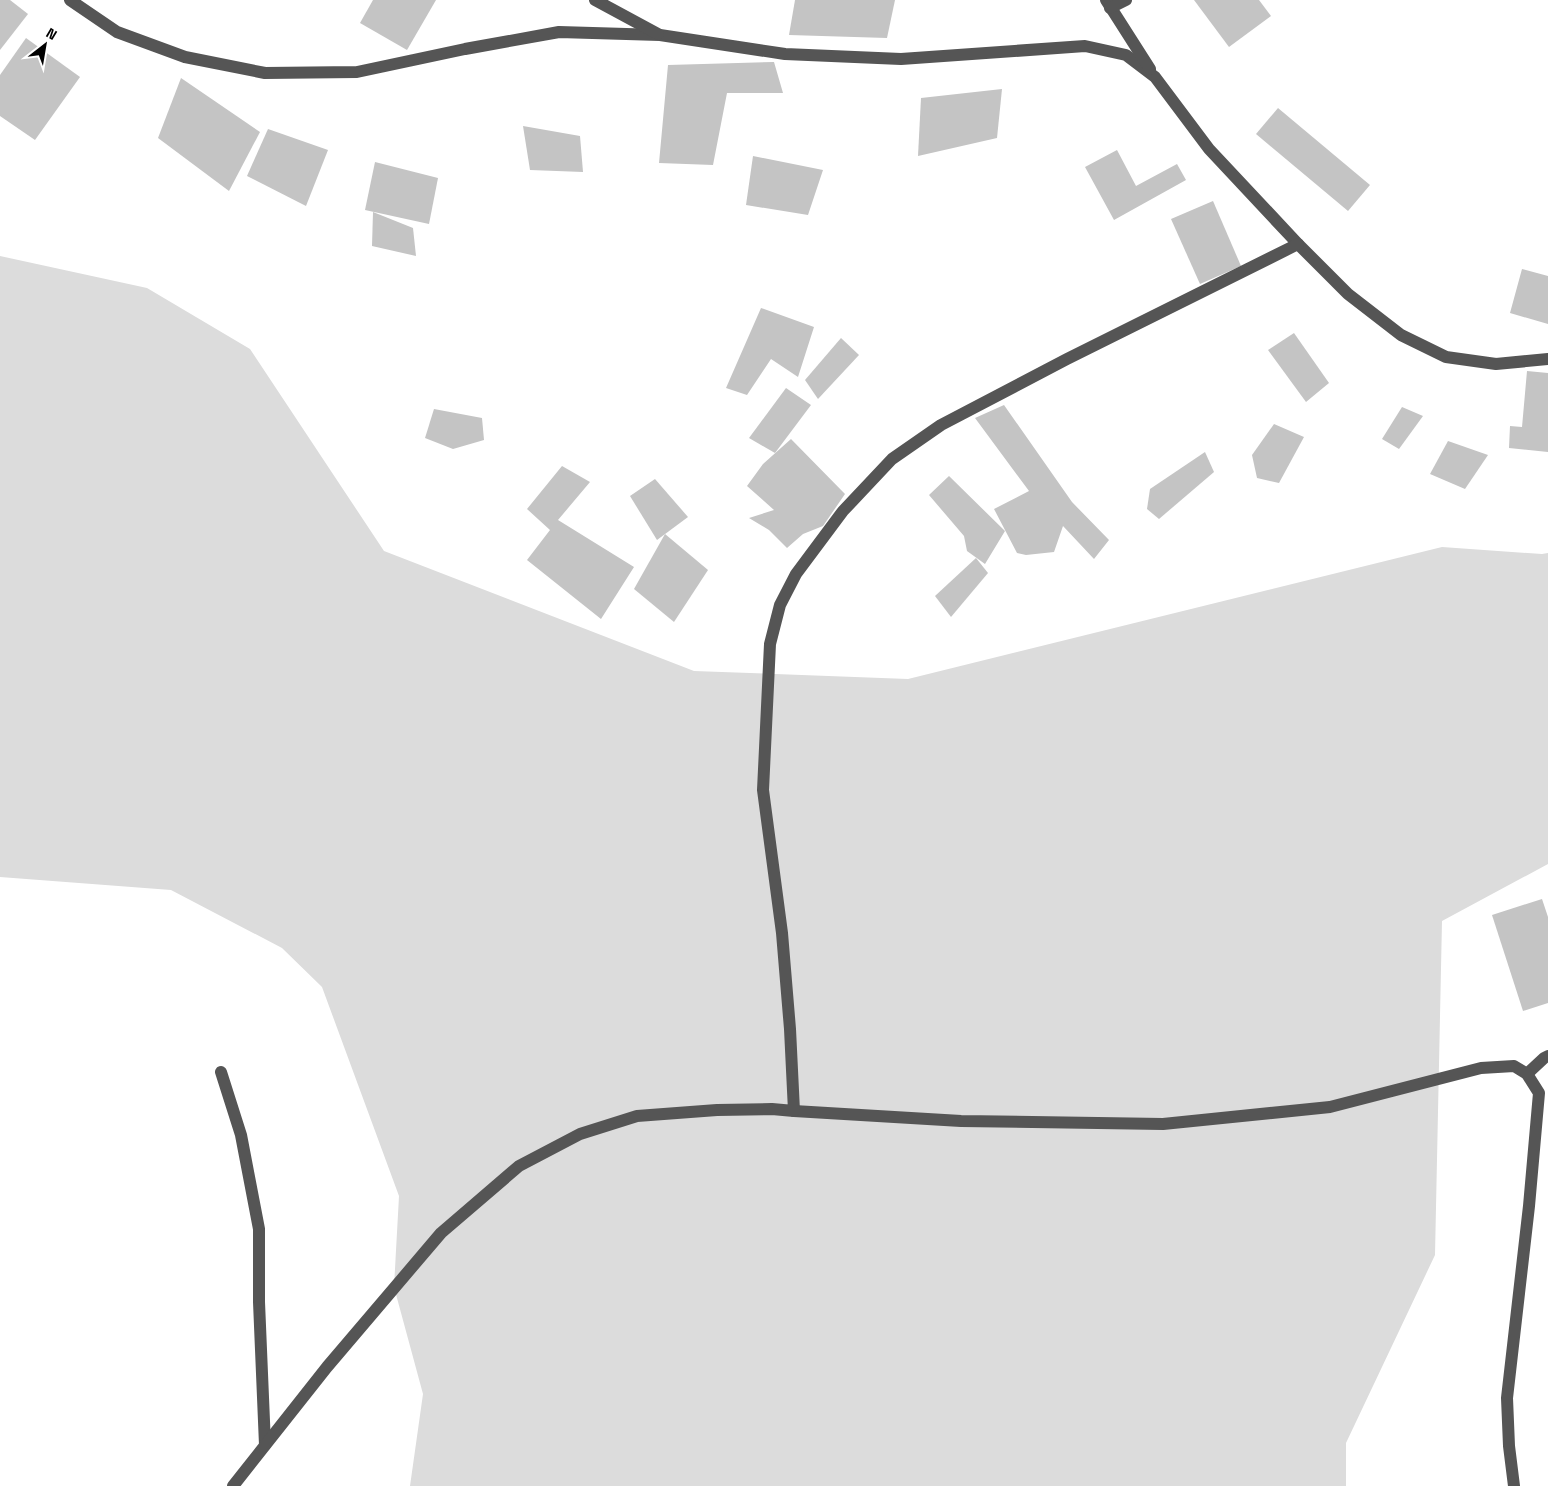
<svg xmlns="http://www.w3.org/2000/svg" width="1548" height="1486" font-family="'Space Grotesk',sans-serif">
	<rect width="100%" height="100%" fill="#fff"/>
	<path fill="#dcdcdc" d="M0 256 147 288 250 349 384 551 694 671 908 679 1442 547 1542 554 1548 553V864L1442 921 1435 1255 1346 1443V1486H410L423 1394 394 1287 399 1196 322 987 282 948 171 890 0 877Z"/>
	<g fill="#c4c4c4">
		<path d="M0 0H10L28 14 0 50Z"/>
		<path d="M373 0H436L407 50 360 23Z"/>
		<path d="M795 0H895L887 38 789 35Z"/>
		<path d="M1194 0H1259L1271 16 1229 47Z"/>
		<path d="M26 38 80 77 35 140 0 116V75Z"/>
		<path d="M774 62 783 93H727L713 165 659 163 668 65Z"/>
		<path d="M181 78 260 132 229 191 158 138Z"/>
		<path d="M1002 89 997 138 918 156 921 98Z"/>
		<path d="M1278 108 1370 185 1348 211 1256 134Z"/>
		<path d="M523 126 580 136 583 172 530 170Z"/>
		<path d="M268 129 328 150 306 206 247 176Z"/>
		<path d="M1117 150 1136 186 1177 164 1186 180 1114 220 1085 167Z"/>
		<path d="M753 156 823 170 808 215 746 205Z"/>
		<path d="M375 162 438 178 429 224 365 210Z"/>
		<path d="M1213 201 1241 266 1200 284 1171 219Z"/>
		<path d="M373 212 413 228 416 256 372 246Z"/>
		<path d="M1522 269 1548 276V324L1510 313Z"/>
		<path d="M761 308 814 327 798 377 771 359 747 395 726 388Z"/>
		<path d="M1294 333 1329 383 1306 402 1268 350Z"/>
		<path d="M841 338 859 355 818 399 805 380Z"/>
		<path d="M1527 371 1548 373V452L1509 448 1510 426 1522 427Z"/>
		<path d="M786 388 811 405 775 453 749 438Z"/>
		<path d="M1004 405 1072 502 1109 540 1094 559 1063 526 1054 552 1026 555 1017 553 994 509 1029 491 975 418Z"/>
		<path d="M1402 407 1423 416 1399 449 1382 439Z"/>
		<path d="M434 409 482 418 484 440 453 449 425 438Z"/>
		<path d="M1274 424 1304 437 1279 483 1257 478 1252 455Z"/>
		<path d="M791 439 845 494 823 526 803 534 787 548 769 530 749 518 774 510 747 486 763 464Z"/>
		<path d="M1448 441 1488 455 1465 489 1430 474Z"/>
		<path d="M1205 452 1214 472 1159 519 1147 509 1150 489Z"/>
		<path d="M562 466 590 482 558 520 634 567 601 619 527 560 550 530 527 509Z"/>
		<path d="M949 476 1005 531 985 564 967 551 964 536 929 495Z"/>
		<path d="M655 479 688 517 657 540 630 496Z"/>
		<path d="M665 534 708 570 674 622 634 589Z"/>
		<path d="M976 558 988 573 951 617 935 596Z"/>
		<path d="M1542 899 1548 917V1003L1523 1011 1492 915Z"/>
	</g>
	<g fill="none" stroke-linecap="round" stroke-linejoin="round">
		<g stroke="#555" stroke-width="12">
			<path d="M70 0 117 32 185 57 265 73 357 72 465 49 559 32 660 35 785 54 901 59 1085 46 1126 55 1155 77 1209 149 1298 244 1348 294 1401 335 1446 357 1496 364 1548 359"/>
			<path d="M595 0 658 34"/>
			<path d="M1106 0 1150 69"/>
			<path d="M1110 8 1126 0"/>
			<path d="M221 1072 241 1135 259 1229V1302L265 1445"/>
			<path d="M1527 1074 1544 1058 1548 1056"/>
			<path d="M794 1111 961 1121 1163 1124 1330 1107 1481 1068 1514 1066 1527 1074 1539 1093 1529 1206 1507 1398 1509 1446 1514 1486"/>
			<path d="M233 1486 327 1367 441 1233 519 1166 580 1134 637 1116 717 1110 772 1109 794 1111 790 1029 782 933 763 790 770 644 780 605 796 574 843 511 892 459 941 425 1067 359 1298 244"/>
		</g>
	</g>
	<g transform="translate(45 45) rotate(31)" stroke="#ffffff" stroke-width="4" paint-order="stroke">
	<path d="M0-4L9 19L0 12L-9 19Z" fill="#000000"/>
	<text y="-8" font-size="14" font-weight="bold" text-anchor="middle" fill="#000000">N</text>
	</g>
</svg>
